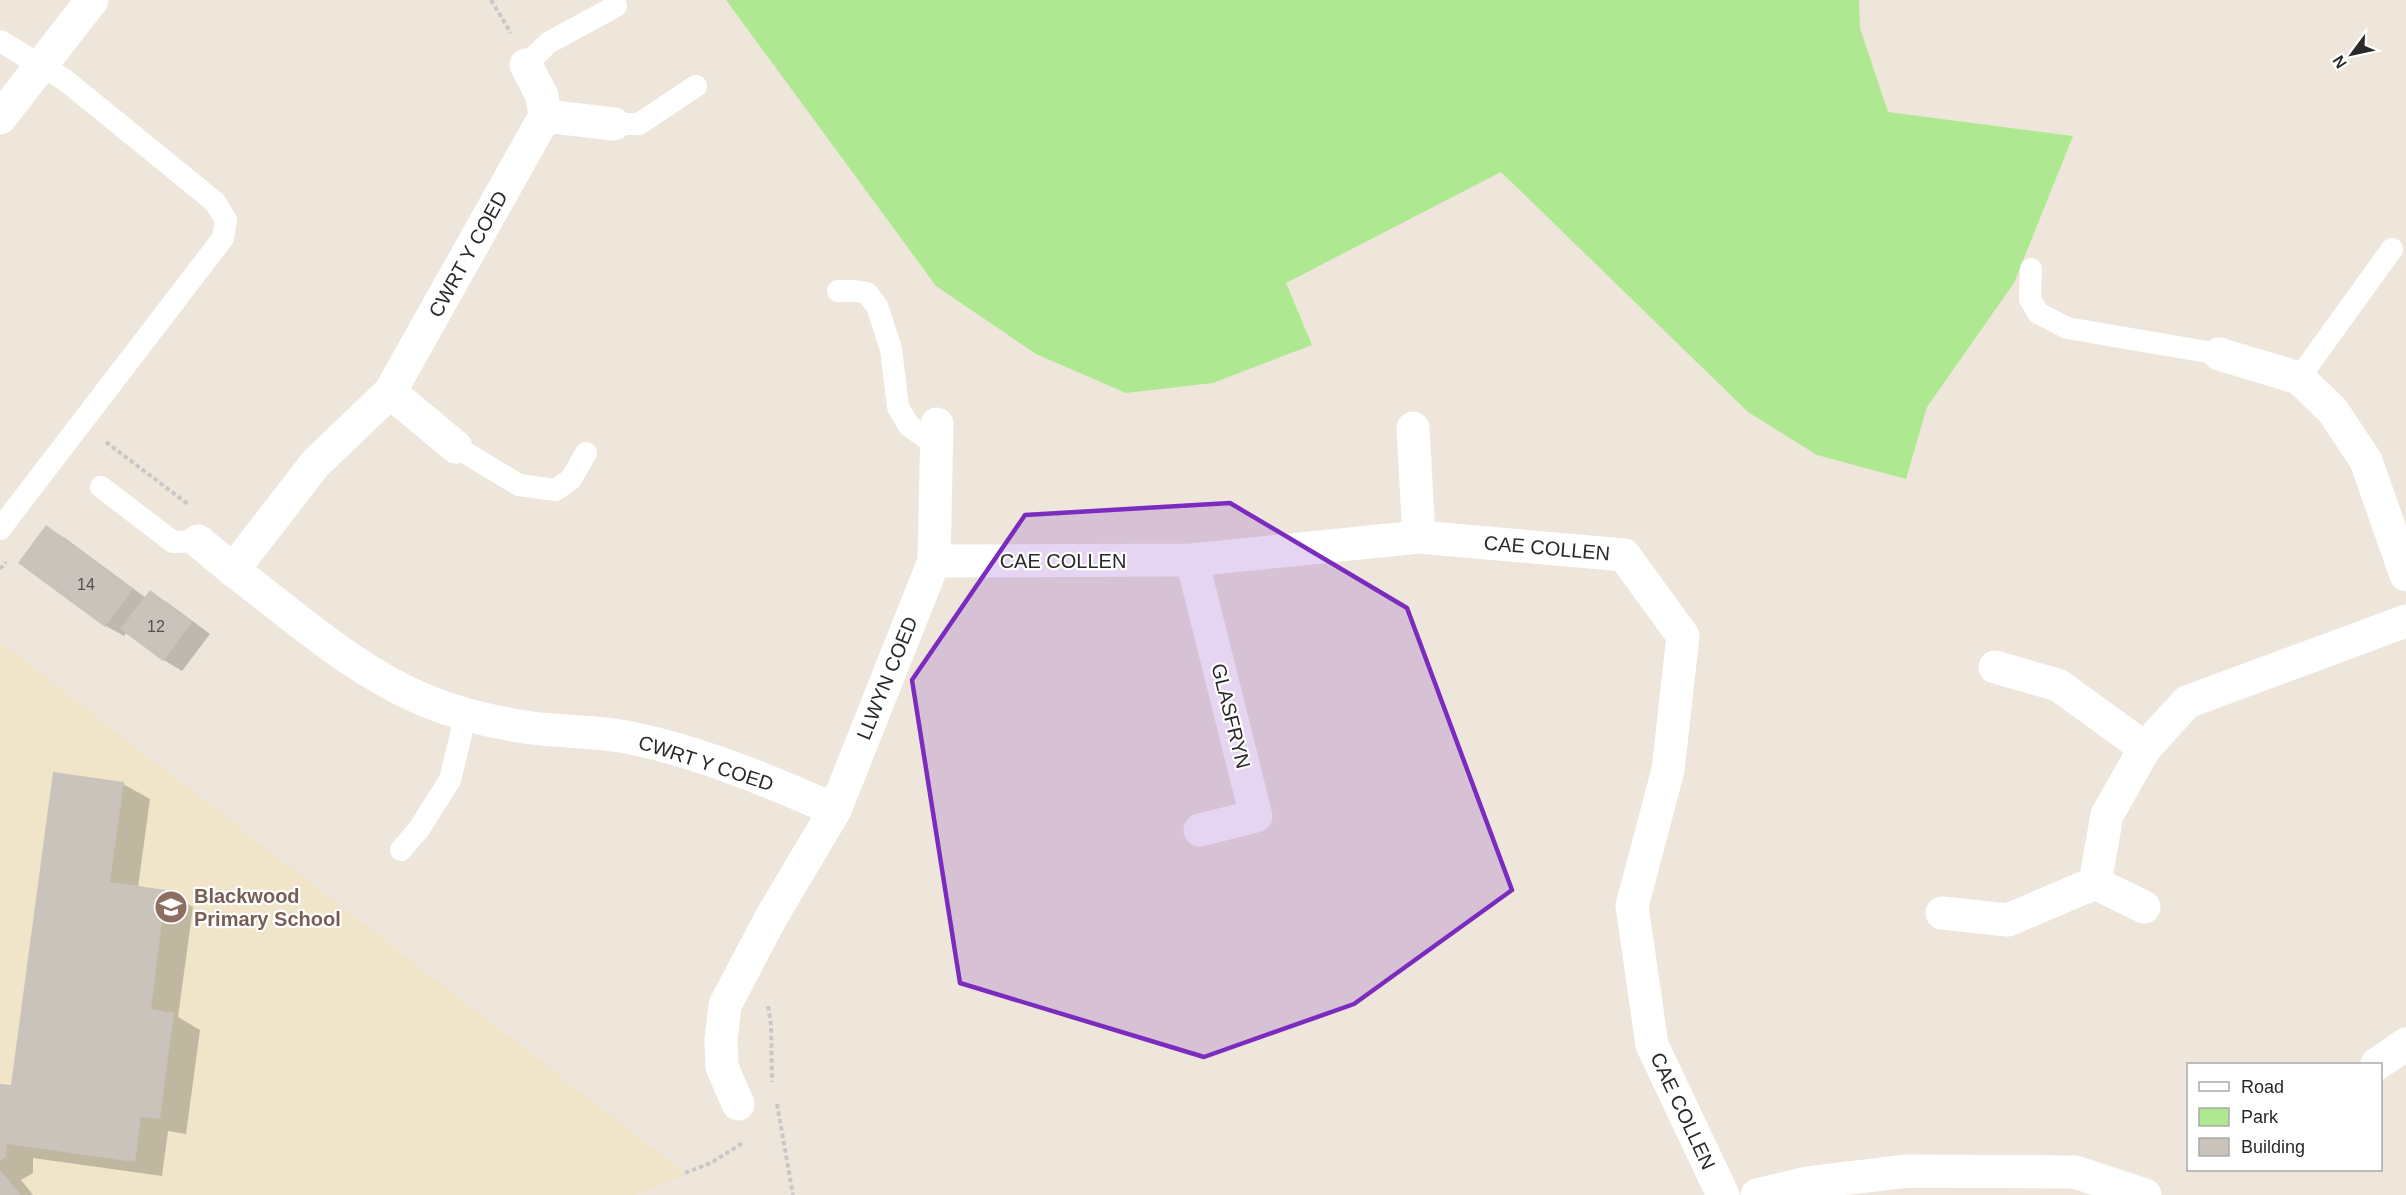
<svg xmlns="http://www.w3.org/2000/svg" width="2406" height="1195" font-family="Helvetica,sans-serif">
	<rect width="100%" height="100%" fill="#eee6db"/>
	<path fill="#f1e5c9" d="M0 642 685 1173 688 1174 635 1195H0Z"/>
	<path fill="#aee992" d="M726 0H1859L1860 28 1888 112 2073 136 2014 283 1927 407 1906 479 1817 455 1748 412 1501 172 1286 283 1312 345 1213 383 1126 393 1036 354 936 286Z"/>
	<g fill="#0003">
		<path d="M46 527 65 538 146 598 150 592 168 603 210 634 182 671 164 660 127 632 124 636 106 626Z"/>
		<path d="M123 784 150 799 138 887 166 891 193 907 178 1017 200 1030 186 1134 168 1131 162 1176 33 1158V1173L21 1180 33 1195H0V1085L12 1087Z"/>
	</g>
	<g fill="#c9c3bb">
		<path d="M46 525 133 589 105 627 18 563Z"/>
		<path d="M150 590 192 622 163 661 120 629Z"/>
		<path d="M53 772 124 782 110 882 166 890 151 1009 174 1013 160 1119 141 1117 135 1162 7 1144 6 1157 0 1161V1084L11 1085Z"/>
		<path d="M0 1170 21 1195H0Z"/>
	</g>
	<g fill="none" stroke-linecap="round" stroke-linejoin="round">
		<g stroke="#c8c8c8" stroke-width="4" stroke-dasharray="4.5 3" stroke-linecap="butt">
			<path d="M491 0 511 33"/>
			<path d="M106 442 189 505"/>
			<path d="M0 569 6 562"/>
			<path d="M768 1006 771 1025 772 1082"/>
			<path d="M777 1104 793 1195"/>
			<path d="M685 1173 711 1163 744 1142"/>
		</g>
		<g stroke="#fff" stroke-width="22">
			<path d="M0 41 65 80 215 202 226 220 223 238 0 529"/>
			<path d="M526 65 548 43 616 6"/>
			<path d="M614 124H639L696 86"/>
			<path d="M2031 269 2030 299 2038 313 2067 328 2219 354"/>
			<path d="M838 291H855L867 293 877 306 891 349 898 407 909 426 936 445"/>
			<path d="M2299 378 2392 249"/>
			<path d="M456 447 519 485 556 490 571 479 586 453"/>
			<path d="M101 487 173 542 198 541"/>
			<path d="M401 850 419 829 450 780 466 714"/>
		</g>
		<g stroke="#fff" stroke-width="33">
			<path d="M526 65 542 96 545 116 390 392 315 464 233 570C294 616 353 670 424 700 455 713 492 722 525 727 557 732 589 731 620 736 690 748 770 781 835 810"/>
			<path d="M545 116 614 124"/>
			<path d="M0 118 92 0"/>
			<path d="M2219 354 2299 378 2333 411 2366 461 2406 575"/>
			<path d="M390 392 456 447"/>
			<path d="M1413 428 1419 537"/>
			<path d="M198 541 233 570"/>
			<path d="M1192 560 1256 816 1200 830"/>
			<path d="M934 561 1192 560 1419 537 1624 555 1683 636 1668 770 1632 906 1652 1045 1723 1195"/>
			<path d="M1995 667 2058 685 2145 748"/>
			<path d="M2144 907 2095 883 2107 815 2145 748 2187 702 2406 621"/>
			<path d="M1942 913 2008 920 2095 883"/>
			<path d="M2377 1064 2406 1044"/>
			<path d="M738 1104 722 1067 721 1040 725 1005 773 914 835 810 934 561 937 424"/>
			<path d="M1757 1195 1807 1183 1908 1171 2075 1172 2145 1195"/>
		</g>
	</g>
	<path fill="#7b2cbf" fill-opacity="0.2" stroke="#7b2cbf" stroke-width="4.5" stroke-linejoin="round" d="M1230 503 1407 608 1512 890 1354 1004 1204 1057 960 983 912 680 1025 515Z"/>
	<defs>
		<symbol id="school-disc" viewBox="-11 -11 22 22"><circle r="9.5" fill="#8d6e63" stroke="#fff"/><path d="M0-5L7-2L0 1L-7-2ZM-4 1L0 2.5L4 1V4Q0 6-4 4Z" fill="#fff"/></symbol>
	</defs>
	<g fill-rule="evenodd">
		<use href="#school-disc" x="152" y="888" width="38" height="38"/>
	</g>
	<g text-anchor="middle" stroke-width="4.5" stroke-linejoin="round" paint-order="stroke">
		<g font-size="16" fill="#52504e">
			<text x="86" y="590">14</text>
			<text x="156" y="632">12</text>
		</g>
		<g font-size="20" fill="#2a2a2a" stroke="#fff">
			<text transform="translate(468 254) rotate(-61)" y="7">CWRT Y COED</text>
			<text transform="translate(1547 548) rotate(5)" y="7">CAE COLLEN</text>
			<text x="1063" y="568">CAE COLLEN</text>
			<text transform="translate(887 678) rotate(-68)" y="7">LLWYN COED</text>
			<text transform="translate(1231 716) rotate(76)" y="7">GLASFRYN</text>
			<text transform="translate(706 763) rotate(18)" y="7">CWRT Y COED</text>
			<text transform="translate(1683 1111) rotate(65)" y="7">CAE COLLEN</text>
		</g>
		<g font-size="20" font-weight="bold" fill="#785e54" stroke="#fff" text-anchor="start">
			<text x="194" y="903">Blackwood<tspan x="194" dy="23">Primary School</tspan></text>
		</g>
	</g>
	<rect x="2187" y="1063" width="195" height="108" fill="#ffffff" stroke="#aaaaaa" stroke-width="1.5"/>
	<rect x="2199" y="1082" width="30" height="9" fill="#ffffff" stroke="#aaaaaa" stroke-width="1.5"/>
	<text x="2241" y="1093" font-size="18" fill="#2a2a2a">Road</text>
	<rect x="2199" y="1108" width="30" height="18" fill="#aee992" stroke="#aaaaaa" stroke-width="1.5"/>
	<text x="2241" y="1123" font-size="18" fill="#2a2a2a">Park</text>
	<rect x="2199" y="1138" width="30" height="18" fill="#c9c3bb" stroke="#aaaaaa" stroke-width="1.5"/>
	<text x="2241" y="1153" font-size="18" fill="#2a2a2a">Building</text>
	<g transform="translate(2352 54) rotate(237)" stroke="#ffffff" stroke-width="4.5" paint-order="stroke">
	<path d="M0-4.5L10 22L0 15L-10 22Z" fill="#2a2a2a"/>
	<text y="-9" font-size="16" font-weight="bold" text-anchor="middle" fill="#2a2a2a">N</text>
	</g>
</svg>
